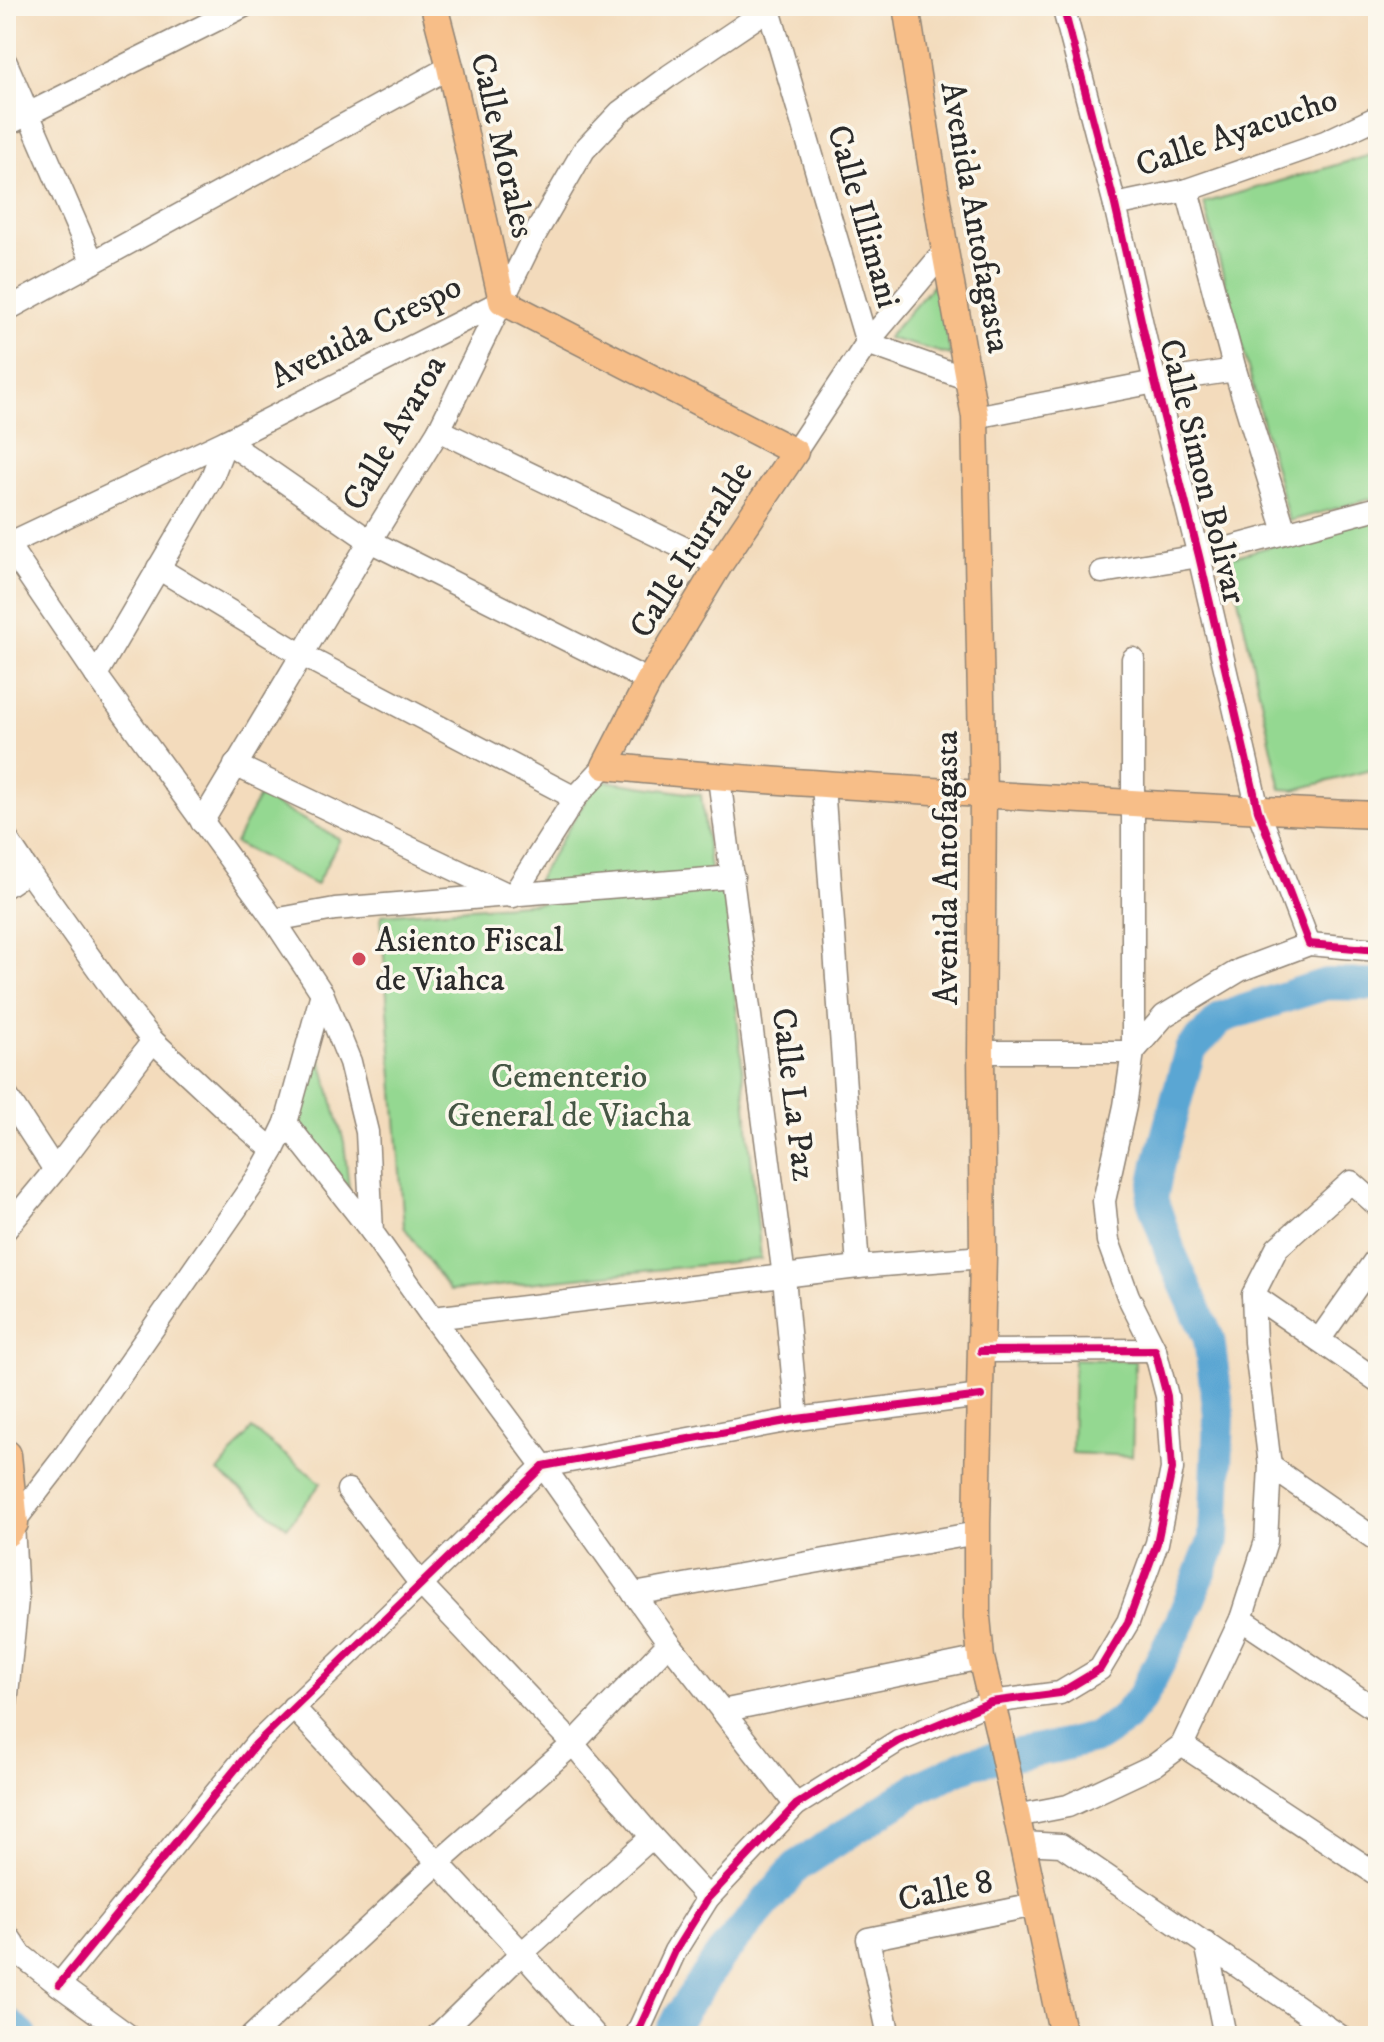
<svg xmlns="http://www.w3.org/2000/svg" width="1384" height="2042" font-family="'IM FELL DW Pica',serif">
	<rect width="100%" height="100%" fill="#fbf7ec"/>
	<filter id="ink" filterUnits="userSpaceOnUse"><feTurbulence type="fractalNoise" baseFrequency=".0125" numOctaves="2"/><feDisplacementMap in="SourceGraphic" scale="16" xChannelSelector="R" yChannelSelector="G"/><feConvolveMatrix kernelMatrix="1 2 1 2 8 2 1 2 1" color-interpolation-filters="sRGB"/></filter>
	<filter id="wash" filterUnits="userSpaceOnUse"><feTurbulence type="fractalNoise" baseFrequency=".006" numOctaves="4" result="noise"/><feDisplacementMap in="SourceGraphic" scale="32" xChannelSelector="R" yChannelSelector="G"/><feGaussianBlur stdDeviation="1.8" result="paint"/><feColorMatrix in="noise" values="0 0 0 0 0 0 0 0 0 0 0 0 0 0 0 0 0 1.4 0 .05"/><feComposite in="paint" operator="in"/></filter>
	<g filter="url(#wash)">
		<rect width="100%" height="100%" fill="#f3dbbc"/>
		<g fill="#94d891" stroke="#60825e" stroke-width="2">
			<path d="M1378 150V497L1289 521 1204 203 1371 155Z"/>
			<path d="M935 283 951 355 887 338Z"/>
			<path d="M1378 516V768L1295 790 1281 789 1229 558Z"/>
			<path d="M598 780 701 795 711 877 535 883Z"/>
			<path d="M259 796 340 839 316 885 235 843Z"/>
			<path d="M718 889 726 901 761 1259 450 1291 404 1227 381 915Z"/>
			<path d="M315 1039 344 1142 349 1189 293 1113Z"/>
			<path d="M1074 1359 1135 1361 1132 1456 1072 1453Z"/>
			<path d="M252 1429 321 1483 287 1527 218 1472Z"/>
		</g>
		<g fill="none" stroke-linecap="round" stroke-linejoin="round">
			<g stroke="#5aa6d3" stroke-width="32">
				<path d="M6 2022 22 2036"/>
				<path d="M669 2036 679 2016 721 1955 796 1867 919 1787 973 1762 1056 1747 1097 1737 1123 1720 1142 1697 1181 1621 1214 1539 1219 1414 1209 1339 1171 1254 1152 1199 1159 1163 1190 1050 1223 1017 1326 984 1378 985"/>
			</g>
		</g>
	</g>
	<g filter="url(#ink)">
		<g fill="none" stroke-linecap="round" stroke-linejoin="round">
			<defs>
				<g id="minor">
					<path d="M768 6 867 343"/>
					<path d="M1063 6 1115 205 1155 382 1199 556 1258 810 1309 944"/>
					<path d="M6 63 93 263"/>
					<path d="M6 125 244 6"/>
					<path d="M1187 190 1235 370 1285 532"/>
					<path d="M1115 205 1187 190 1325 142 1378 117"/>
					<path d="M6 310 450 67"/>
					<path d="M867 343 968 379"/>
					<path d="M975 417 1155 382 1235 370"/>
					<path d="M439 430 719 565"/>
					<path d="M795 452 867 343 945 251"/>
					<path d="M6 542 96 675 274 920 322 993 350 1062 367 1132 372 1232"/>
					<path d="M6 545 226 441 502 301"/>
					<path d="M158 568 302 655 575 798"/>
					<path d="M1102 572 1199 556 1378 508"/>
					<path d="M96 675 212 477 226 441 370 541 649 681"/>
					<path d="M235 765 511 896"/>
					<path d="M719 778 784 1277 797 1419"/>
					<path d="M823 785 858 1267"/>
					<path d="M202 822 370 541 439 430 533 238 584 150 620 112 669 76 773 6"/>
					<path d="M6 838 28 871 121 1001 153 1041 230 1113 273 1150"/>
					<path d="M6 886 28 871"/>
					<path d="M513 896 575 798 605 766"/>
					<path d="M274 920 335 909 733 877"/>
					<path d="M981 1052H1133L1164 1016 1240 970 1309 944 1378 950"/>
					<path d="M6 1095 55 1170"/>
					<path d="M286 1123 372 1232 433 1318 543 1466 669 1643 796 1805"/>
					<path d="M6 1229 55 1170 153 1041"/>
					<path d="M1253 1295 1378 1381"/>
					<path d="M433 1318 858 1267 983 1257"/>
					<path d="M1319 1340 1378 1256"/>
					<path d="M981 1351 1155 1350"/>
					<path d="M1270 1466 1378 1541"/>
					<path d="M348 1490 421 1584 573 1744 652 1837 708 1898"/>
					<path d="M634 1594 977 1533"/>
					<path d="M1241 1619 1378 1711"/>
					<path d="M6 1703 17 1600 13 1523 61 1461 258 1177 273 1150 286 1123 322 993"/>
					<path d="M293 1707 522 1953 596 2036"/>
					<path d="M722 1711 981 1658"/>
					<path d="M1182 1745 1378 1875"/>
					<path d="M1016 1816 1068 1806 1155 1765 1182 1745 1241 1619 1266 1541 1270 1466 1255 1342 1253 1295 1277 1248 1351 1182 1378 1206"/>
					<path d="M1022 1843 1061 1845 1340 2036"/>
					<path d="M6 1933 21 1955 59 1985 129 2036"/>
					<path d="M1206 1943 1225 2036"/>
					<path d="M59 1985 256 1744 543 1466 797 1419 981 1396"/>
					<path d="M252 2036 438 1863 573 1744 669 1643"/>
					<path d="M437 2036 522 1953 652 1837"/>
					<path d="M636 2036 675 1951 708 1898 796 1805 898 1741 991 1702 1060 1693 1100 1669 1128 1622 1157 1543 1172 1469 1167 1396 1155 1350 1128 1296 1108 1241 1104 1201 1125 1106 1133 1052V659"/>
					<path d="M889 2036 868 1939 1035 1905"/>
				</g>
				<g id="major">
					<path d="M434 6 450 67 502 301 795 452 719 565 649 681 605 766C730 779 854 786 979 794 1112 802 1245 810 1378 815"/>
					<path d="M906 6 945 251 975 417 983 794 981 1052 983 1257 977 1524V1617L981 1658 999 1733 1063 2036"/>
				</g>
				<path id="highway" d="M6 1455 13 1523 6 1532"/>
			</defs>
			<use href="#minor" stroke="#8f8374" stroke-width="25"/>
			<use href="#major" stroke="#8f8374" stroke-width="29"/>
			<use href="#highway" stroke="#8f8374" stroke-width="33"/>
			<use href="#minor" stroke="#fff" stroke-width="22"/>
			<use href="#major" stroke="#f7be88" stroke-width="26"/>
			<use href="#highway" stroke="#f7be88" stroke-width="30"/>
			<defs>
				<g id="cycleway">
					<path d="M1063 6 1115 205 1155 382 1199 556 1258 810 1309 944 1378 950"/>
					<path d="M59 1985 256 1744 543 1466 797 1419 981 1396"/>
					<path d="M636 2036 675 1951 708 1898 796 1805 898 1741 991 1702 1060 1693 1100 1669 1128 1622 1157 1543 1172 1469 1167 1396 1155 1350 981 1351"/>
				</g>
			</defs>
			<use href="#cycleway" stroke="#fbf7ec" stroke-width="13"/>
			<use href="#cycleway" stroke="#d6006c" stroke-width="8"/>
		</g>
	</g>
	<circle fill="#d1495b" stroke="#fbf7ec" stroke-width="3" cx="359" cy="959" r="8"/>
	<g text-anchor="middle" stroke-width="7" stroke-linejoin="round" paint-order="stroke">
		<g font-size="34" fill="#2b2b2b" stroke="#fbf7ec">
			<text transform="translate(1236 131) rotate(-19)" y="12">Calle Ayacucho</text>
			<text transform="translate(504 145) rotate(77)" y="12">Calle Morales</text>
			<text transform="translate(865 216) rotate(74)" y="12">Calle Illimani</text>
			<text transform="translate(977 217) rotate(80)" y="12">Avenida Antofagasta</text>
			<text transform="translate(365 330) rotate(-27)" y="12">Avenida Crespo</text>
			<text transform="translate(393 432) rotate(-60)" y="12">Calle Avaroa</text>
			<text transform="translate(1204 471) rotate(76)" y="12">Calle Simon Bolivar</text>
			<text transform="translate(690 549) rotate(-58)" y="12">Calle Iturralde</text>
			<text transform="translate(945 868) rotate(-90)" y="12">Avenida Antofagasta</text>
			<text transform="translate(795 1094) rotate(83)" y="12">Calle La Paz</text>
			<text transform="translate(945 1889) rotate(-12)" y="12">Calle 8</text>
		</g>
		<g font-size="34" fill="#2b2b2b" stroke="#fbf7ec" text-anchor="start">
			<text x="375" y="951">Asiento Fiscal<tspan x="375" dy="39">de Viahca</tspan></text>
		</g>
		<g font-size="34" fill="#455644" stroke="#fbf7ec">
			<text x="569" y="1087">Cementerio<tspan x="569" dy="39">General de Viacha</tspan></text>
		</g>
	</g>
	<rect width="1384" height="2042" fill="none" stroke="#fbf7ec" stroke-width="32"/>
</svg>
